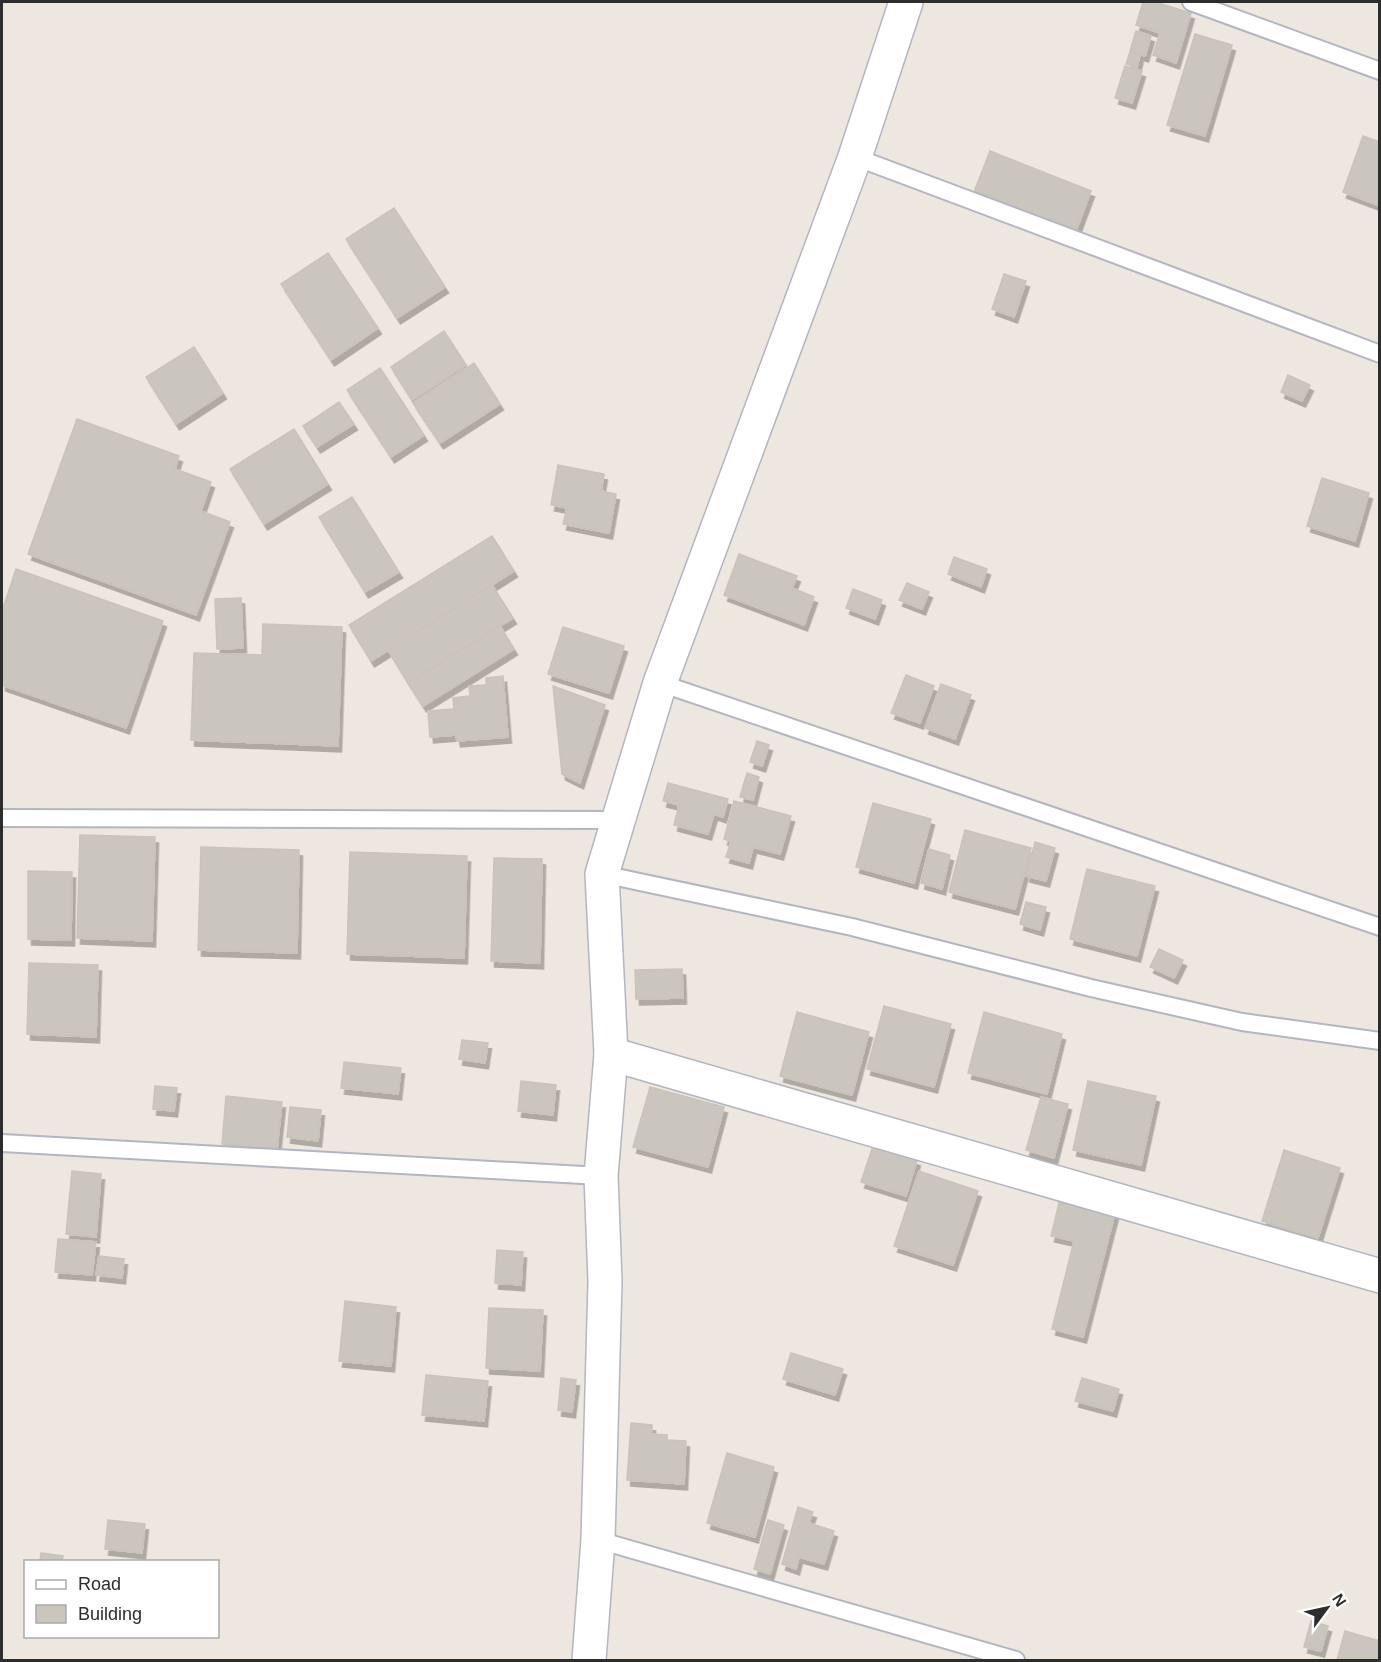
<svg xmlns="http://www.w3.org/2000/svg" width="1381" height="1662" font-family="Helvetica,sans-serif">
	<defs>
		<filter id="shadow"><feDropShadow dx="3.5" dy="6" stdDeviation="0" flood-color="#0004"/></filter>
	</defs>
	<rect width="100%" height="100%" fill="#eee7df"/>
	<g fill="#cac5bd" stroke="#cac3b8" stroke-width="1.5" filter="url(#shadow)">
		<path d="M1143 2H1155L1191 13 1176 63 1153 55 1160 33 1136 25Z"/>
		<path d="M1136 31 1151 36 1145 56 1130 51Z"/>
		<path d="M1195 34 1232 45 1205 136 1167 125Z"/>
		<path d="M1130 52 1140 55 1137 67 1126 64Z"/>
		<path d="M1125 66 1142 71 1132 103 1115 98Z"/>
		<path d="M1363 136 1380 142V206L1343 192Z"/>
		<path d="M990 151 1091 191 1076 231 974 192Z"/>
		<path d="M394 208 445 287 397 318 346 239Z"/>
		<path d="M328 253 378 328 331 360 281 284Z"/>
		<path d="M1004 274 1026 281 1014 317 992 309Z"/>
		<path d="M444 331 466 365 412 400 391 367Z"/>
		<path d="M194 347 223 393 176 424 146 377Z"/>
		<path d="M474 363 500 404 440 443 413 403Z"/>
		<path d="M380 368 424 435 391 457 347 390Z"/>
		<path d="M1288 375 1310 385 1302 401 1281 392Z"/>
		<path d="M339 402 354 424 317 447 303 426Z"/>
		<path d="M77 419 179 456 175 469 211 482 201 511 230 522 196 615 28 554Z"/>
		<path d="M294 429 328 484 264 524 230 469Z"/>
		<path d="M558 465 604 474 601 491 616 494 609 533 563 524 567 508 551 505Z"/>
		<path d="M1322 478 1369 493 1355 541 1307 526Z"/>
		<path d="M352 497 399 572 365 592 319 517Z"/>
		<path d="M492 536 514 571 371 661 349 625Z"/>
		<path d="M739 554 797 576 792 588 814 597 804 625 724 595Z"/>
		<path d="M954 557 987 569 981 587 948 574Z"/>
		<path d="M16 569 163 621 126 728 2 685V611Z"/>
		<path d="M907 583 929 592 922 609 899 600Z"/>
		<path d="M492 585 513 618 408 683 388 650Z"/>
		<path d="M853 589 882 600 875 619 846 608Z"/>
		<path d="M241 598 243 648 217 649 215 599Z"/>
		<path d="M263 624 342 627 338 746 191 740 194 653 262 655Z"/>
		<path d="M500 626 514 649 423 706 408 683Z"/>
		<path d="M563 627 624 646 609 693 548 674Z"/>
		<path d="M906 675 934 686 920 723 891 713Z"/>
		<path d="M503 676 508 737 457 741 456 735 430 737 428 711 454 709 453 698 470 696 469 686 486 685V678Z"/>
		<path d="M941 684 971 695 955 739 925 728Z"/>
		<path d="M553 686 605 705 580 783 562 774Z"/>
		<path d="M757 741 769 745 762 766 750 762Z"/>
		<path d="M747 773 759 777 753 800 740 797Z"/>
		<path d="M668 783 728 799 723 817 714 814 708 834 674 825 679 805 663 801Z"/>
		<path d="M734 801 791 816 780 854 753 847 749 863 726 857 731 841 724 839Z"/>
		<path d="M873 803 931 819 914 883 856 867Z"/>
		<path d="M965 830 1031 848 1015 909 949 892Z"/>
		<path d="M80 835 155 837 152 941 77 938Z"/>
		<path d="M1035 842 1055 848 1046 881 1026 876Z"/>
		<path d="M201 847 299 850 297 953 198 950Z"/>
		<path d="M929 849 950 855 942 889 921 883Z"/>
		<path d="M350 852 467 856 464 958 347 954Z"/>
		<path d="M494 858 542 859 540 963 491 961Z"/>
		<path d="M1087 869 1155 886 1137 956 1070 939Z"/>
		<path d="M28 871 72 872 71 940 28 939Z"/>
		<path d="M1026 902 1046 907 1040 930 1020 924Z"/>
		<path d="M1159 949 1183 960 1174 978 1150 967Z"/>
		<path d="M29 963 98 965 96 1037 27 1034Z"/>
		<path d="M682 969 683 998 636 999 635 970Z"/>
		<path d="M884 1006 951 1024 934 1087 867 1069Z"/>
		<path d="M797 1012 869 1032 852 1095 780 1076Z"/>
		<path d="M984 1012 1062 1034 1047 1094 968 1073Z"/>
		<path d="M462 1040 488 1043 485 1063 459 1059Z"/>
		<path d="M344 1062 401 1068 398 1094 341 1088Z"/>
		<path d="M521 1081 556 1085 553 1115 518 1111Z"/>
		<path d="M1088 1081 1156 1096 1141 1165 1073 1150Z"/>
		<path d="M155 1086 177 1088 174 1111 153 1109Z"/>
		<path d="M650 1087 724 1107 708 1167 633 1147Z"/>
		<path d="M226 1096 282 1102 277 1149 222 1144Z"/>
		<path d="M1041 1097 1068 1104 1054 1158 1026 1150Z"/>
		<path d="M290 1107 321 1110 318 1141 287 1137Z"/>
		<path d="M873 1146 917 1160 906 1196 861 1182Z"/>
		<path d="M1284 1150 1340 1168 1318 1238 1262 1221Z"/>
		<path d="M72 1171 101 1174 96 1237 66 1234Z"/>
		<path d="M919 1171 978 1191 953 1265 894 1246Z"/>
		<path d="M1060 1199 1115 1213 1083 1337 1052 1329 1074 1241 1051 1236Z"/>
		<path d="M58 1239 96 1242 92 1275 55 1272Z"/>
		<path d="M497 1250 523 1252 521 1285 495 1283Z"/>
		<path d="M99 1256 124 1259 122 1278 96 1275Z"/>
		<path d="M345 1301 396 1307 391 1366 339 1361Z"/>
		<path d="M489 1308 543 1310 540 1371 486 1368Z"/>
		<path d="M791 1353 843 1369 835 1395 783 1379Z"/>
		<path d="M426 1375 488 1381 484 1421 422 1415Z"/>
		<path d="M561 1378 576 1380 572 1412 558 1410Z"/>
		<path d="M1082 1378 1119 1389 1113 1411 1075 1401Z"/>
		<path d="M631 1423 652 1425V1434L667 1435V1440L686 1441 684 1484 627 1480Z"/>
		<path d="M727 1453 774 1467 755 1537 707 1523Z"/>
		<path d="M798 1507 813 1512 809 1523 834 1531 824 1564 799 1557 796 1569 782 1564Z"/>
		<path d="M108 1520 145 1524 142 1553 105 1549Z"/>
		<path d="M768 1520 784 1525 770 1574 754 1569Z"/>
		<path d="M41 1553 63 1556 62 1562H40Z"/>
		<path d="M1311 1621 1328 1626 1321 1651 1304 1647Z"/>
		<path d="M1345 1631 1380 1641V1660H1337Z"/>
	</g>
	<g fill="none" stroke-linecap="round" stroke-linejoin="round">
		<defs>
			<g id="lane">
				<path d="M1191 2 1380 71"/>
				<path d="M855 157 1380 354"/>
				<path d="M660 683 1380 927"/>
				<path d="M2 818 617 820"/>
				<path d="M602 874 852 927 1091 988 1242 1022 1380 1041"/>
				<path d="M2 1143 601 1176"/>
				<path d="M598 1540 1016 1660"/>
			</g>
			<g id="street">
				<path d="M611 1054 1380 1276"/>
				<path d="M589 1660 598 1540 605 1281 601 1176 611 1054 602 874 660 683 855 157 906 2"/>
			</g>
		</defs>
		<use href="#lane" stroke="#b3b6c0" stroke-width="20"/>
		<use href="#street" stroke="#b3b6c0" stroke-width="36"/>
		<use href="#lane" stroke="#fff" stroke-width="16"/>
		<use href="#street" stroke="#fff" stroke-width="33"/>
	</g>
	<rect width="1381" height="1662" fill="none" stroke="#2d2d2d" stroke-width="6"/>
	<rect x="24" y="1560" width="195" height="78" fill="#ffffff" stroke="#ababab" stroke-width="1.5"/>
	<rect x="36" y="1580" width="30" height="9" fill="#ffffff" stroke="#ababab" stroke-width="1.5"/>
	<text x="78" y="1590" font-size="18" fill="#2d2d2d">Road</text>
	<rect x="36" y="1605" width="30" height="18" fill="#cac5bd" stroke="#ababab" stroke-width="1.5"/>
	<text x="78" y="1620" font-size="18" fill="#2d2d2d">Building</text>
	<g transform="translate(1327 1608) rotate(57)" stroke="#ffffff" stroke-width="4.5" paint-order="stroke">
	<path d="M0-4.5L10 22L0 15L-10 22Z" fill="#2d2d2d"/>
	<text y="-9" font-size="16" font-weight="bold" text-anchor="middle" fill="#2d2d2d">N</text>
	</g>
</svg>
